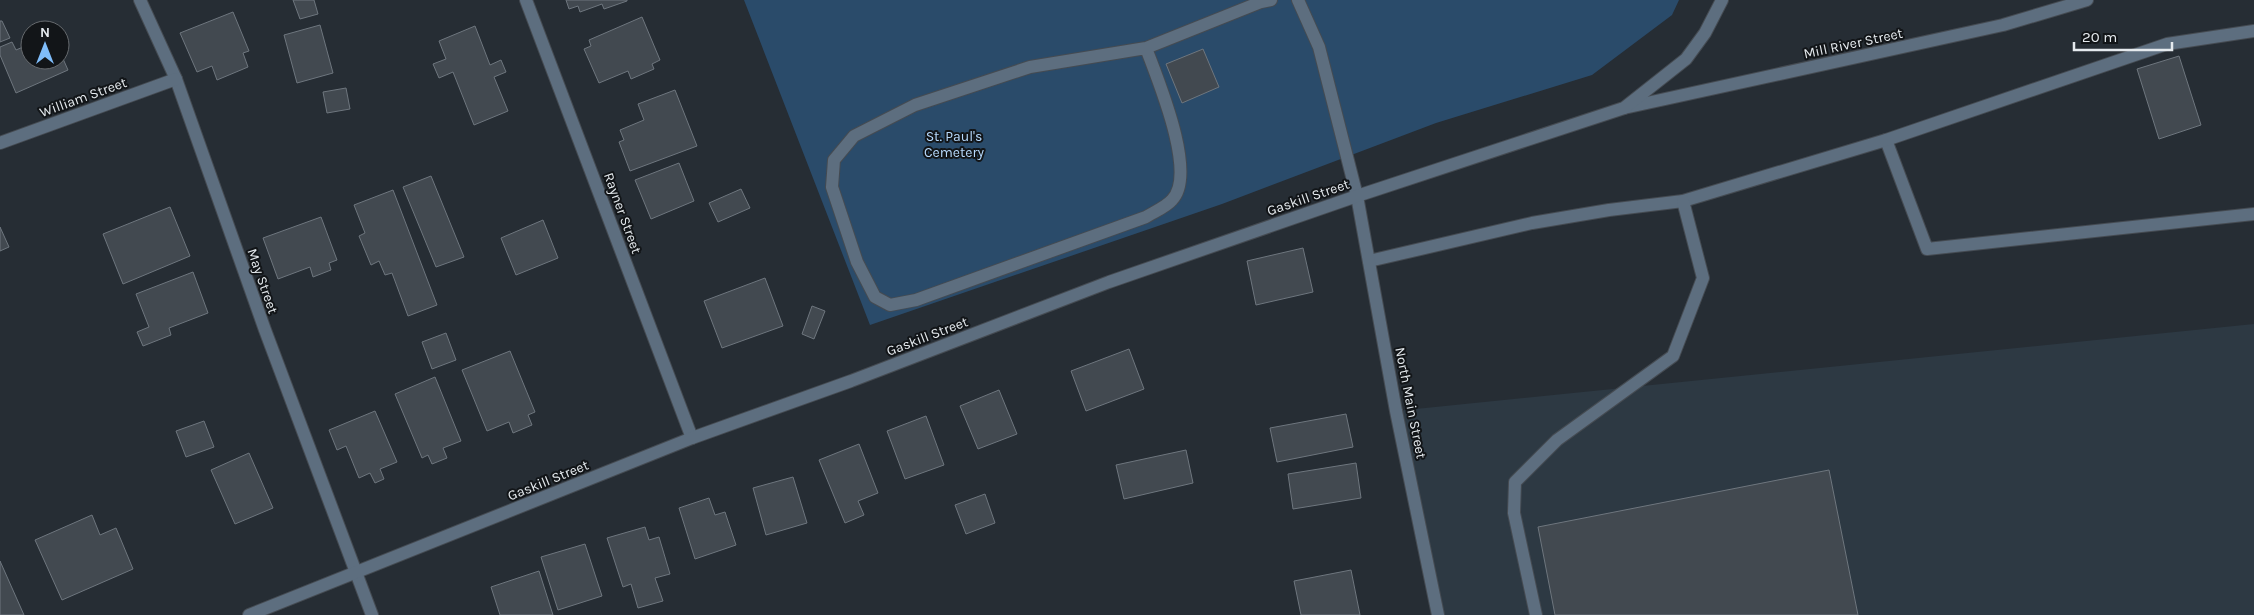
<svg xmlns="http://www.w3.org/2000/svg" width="2254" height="615" font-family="Karla,sans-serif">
	<rect width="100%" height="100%" fill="#262d34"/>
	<path fill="#2d3943" d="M2254 324V615H1441L1396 411Z"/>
	<path fill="#2a4b6a" d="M744 0H1679L1672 15 1592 75 1436 123 1222 204 870 325Z"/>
	<g fill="#424950" stroke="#6e767e">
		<path d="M293 0H314L318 14 300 19Z"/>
		<path d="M566 0H627V1L604 9 602 4 580 12 578 6 569 9Z"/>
		<path d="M233 12 249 51 243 53 248 67 217 80 212 66 197 72 180 33Z"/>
		<path d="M642 17 660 60 652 64 654 69 631 79 628 71 599 83 584 49 591 46 589 40Z"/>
		<path d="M0 21H2L10 38 0 42Z"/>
		<path d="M320 25 333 73 297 83 284 35Z"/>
		<path d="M475 26 490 65 501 60 506 72 494 77 508 111 474 125 453 72 439 78 433 64 446 59 439 41Z"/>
		<path d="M12 42 16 50 30 44V60H60V52L68 70 16 93 0 55V47Z"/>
		<path d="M1203 49 1219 87 1182 103 1166 64Z"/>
		<path d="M2179 56 2201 125 2159 139 2137 69Z"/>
		<path d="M346 88 350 109 327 113 323 92Z"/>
		<path d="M675 90 697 146 630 171 619 142 624 140 620 130 644 120 638 104Z"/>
		<path d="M679 163 694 201 651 219 635 180Z"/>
		<path d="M431 176 464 257 436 267 403 187Z"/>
		<path d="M741 189 750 208 718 222 709 203Z"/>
		<path d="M393 190 437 305 408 316 392 273 385 275 379 261 371 265 359 236 365 233 354 205Z"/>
		<path d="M170 207 190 256 123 284 103 234Z"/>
		<path d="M321 217 337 260 329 263 331 270 313 277 310 267 278 279 263 238Z"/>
		<path d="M543 220 558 258 516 275 501 238Z"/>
		<path d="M0 227 9 247 0 251Z"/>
		<path d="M1303 248 1313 292 1256 305 1247 261Z"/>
		<path d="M193 272 208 313 169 328 171 335 143 346 137 332 149 327 136 294Z"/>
		<path d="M765 278 783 326 722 348 704 301Z"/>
		<path d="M812 306 825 311 814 339 802 334Z"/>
		<path d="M446 333 456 360 432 369 422 342Z"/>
		<path d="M1129 349 1144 389 1086 411 1071 371Z"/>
		<path d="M510 351 535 412 528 415 532 425 513 433 509 422 487 431 462 370Z"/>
		<path d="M435 377 461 441 443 448 447 458 432 464 428 455 422 458 395 394Z"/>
		<path d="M999 390 1017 434 978 449 960 406Z"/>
		<path d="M375 411 397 462 380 469 384 479 375 483 370 473 359 478 346 446 337 450 329 430Z"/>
		<path d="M1346 414 1353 447 1277 462 1270 428Z"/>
		<path d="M926 416 944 465 905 479 887 431Z"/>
		<path d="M204 421 214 447 186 457 176 431Z"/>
		<path d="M859 444 878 493 858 501 864 515 845 523 819 460Z"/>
		<path d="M1186 450 1193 483 1124 499 1116 465Z"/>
		<path d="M249 453 273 508 235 524 211 470Z"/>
		<path d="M1356 463 1361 498 1293 509 1288 474Z"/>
		<path d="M1829 470 1858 615H1555L1538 527Z"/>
		<path d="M793 477 807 523 766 535 753 488Z"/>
		<path d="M985 494 995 523 966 534 955 505Z"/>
		<path d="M709 498 715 515 725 512 736 545 695 559 679 508Z"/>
		<path d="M92 515 100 535 116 528 133 569 62 600 35 540Z"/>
		<path d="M645 527 649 540 659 537 670 574 655 578 663 601 638 608 631 584 623 587 607 538Z"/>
		<path d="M585 544 602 596 558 610 541 557Z"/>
		<path d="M0 561 24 615H0Z"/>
		<path d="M1351 570 1360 615H1301L1294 581Z"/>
		<path d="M539 571 553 615H500L491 587Z"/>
	</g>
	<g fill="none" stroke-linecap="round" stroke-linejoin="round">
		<defs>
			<g id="service">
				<path d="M1298 0 1319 47 1357 196"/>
				<path d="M1146 48C1157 78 1198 174 1172 200 1166 207 1154 212 1146 217L916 300 890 305 875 297 857 262 832 187 834 160 854 136 915 105 1030 67 1146 48 1261 2 1271 0"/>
				<path d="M1886 140 1927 249 2254 214"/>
				<path d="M1369 261 1532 223 1609 210 1683 201 1886 140 2167 44 2254 31"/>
				<path d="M1536 615 1514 513 1515 482 1557 440 1673 356 1703 278 1683 201"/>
			</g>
			<g id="minor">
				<path d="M140 0 176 79 265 330 372 615"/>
				<path d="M526 0 692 438"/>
				<path d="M1624 108 2003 25 2087 0"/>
				<path d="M0 143 176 79"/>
			</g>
			<g id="tertiary">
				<path d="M1357 196 1396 411 1438 615"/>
				<path d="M249 615 692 438 851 381 1109 282 1357 196 1624 108 1686 59 1705 33 1722 0"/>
			</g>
		</defs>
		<use href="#service" stroke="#454b52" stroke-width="14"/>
		<use href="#minor" stroke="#454b52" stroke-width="14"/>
		<use href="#tertiary" stroke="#454b52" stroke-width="14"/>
		<use href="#service" stroke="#5d6e7f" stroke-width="12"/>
		<use href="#minor" stroke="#5d6e7f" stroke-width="12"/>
		<use href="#tertiary" stroke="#5d6e7f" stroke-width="12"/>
	</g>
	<g text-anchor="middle" stroke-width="4" stroke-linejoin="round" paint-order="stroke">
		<g font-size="14" fill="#e5eaee" stroke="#121518">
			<text transform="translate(1853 43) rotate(-12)" y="5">Mill River Street</text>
			<text transform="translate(83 97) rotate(-20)" y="5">William Street</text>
			<text transform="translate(1308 197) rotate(-19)" y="5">Gaskill Street</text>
			<text transform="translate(623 213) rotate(70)" y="5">Rayner Street</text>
			<text transform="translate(263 281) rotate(71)" y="5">May Street</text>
			<text transform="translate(927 336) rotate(-21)" y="5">Gaskill Street</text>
			<text transform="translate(1411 403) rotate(79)" y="5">North Main Street</text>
			<text transform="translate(548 480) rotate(-22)" y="5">Gaskill Street</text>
		</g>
		<g font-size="14" fill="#b7dafd" stroke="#121518">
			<text x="954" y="141">St. Paul's<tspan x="954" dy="16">Cemetery</tspan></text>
		</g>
	</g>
	<g transform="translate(45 45)"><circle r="24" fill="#121518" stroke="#666a6e"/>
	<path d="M0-4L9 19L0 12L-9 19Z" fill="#7fbdfa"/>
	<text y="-8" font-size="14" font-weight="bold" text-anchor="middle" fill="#e5eaee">N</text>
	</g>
	<path d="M2074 42v8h98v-8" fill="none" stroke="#e5eaee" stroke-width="2.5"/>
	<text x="2082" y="42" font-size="15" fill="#e5eaee" stroke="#121518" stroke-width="4" paint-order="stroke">20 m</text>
</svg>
